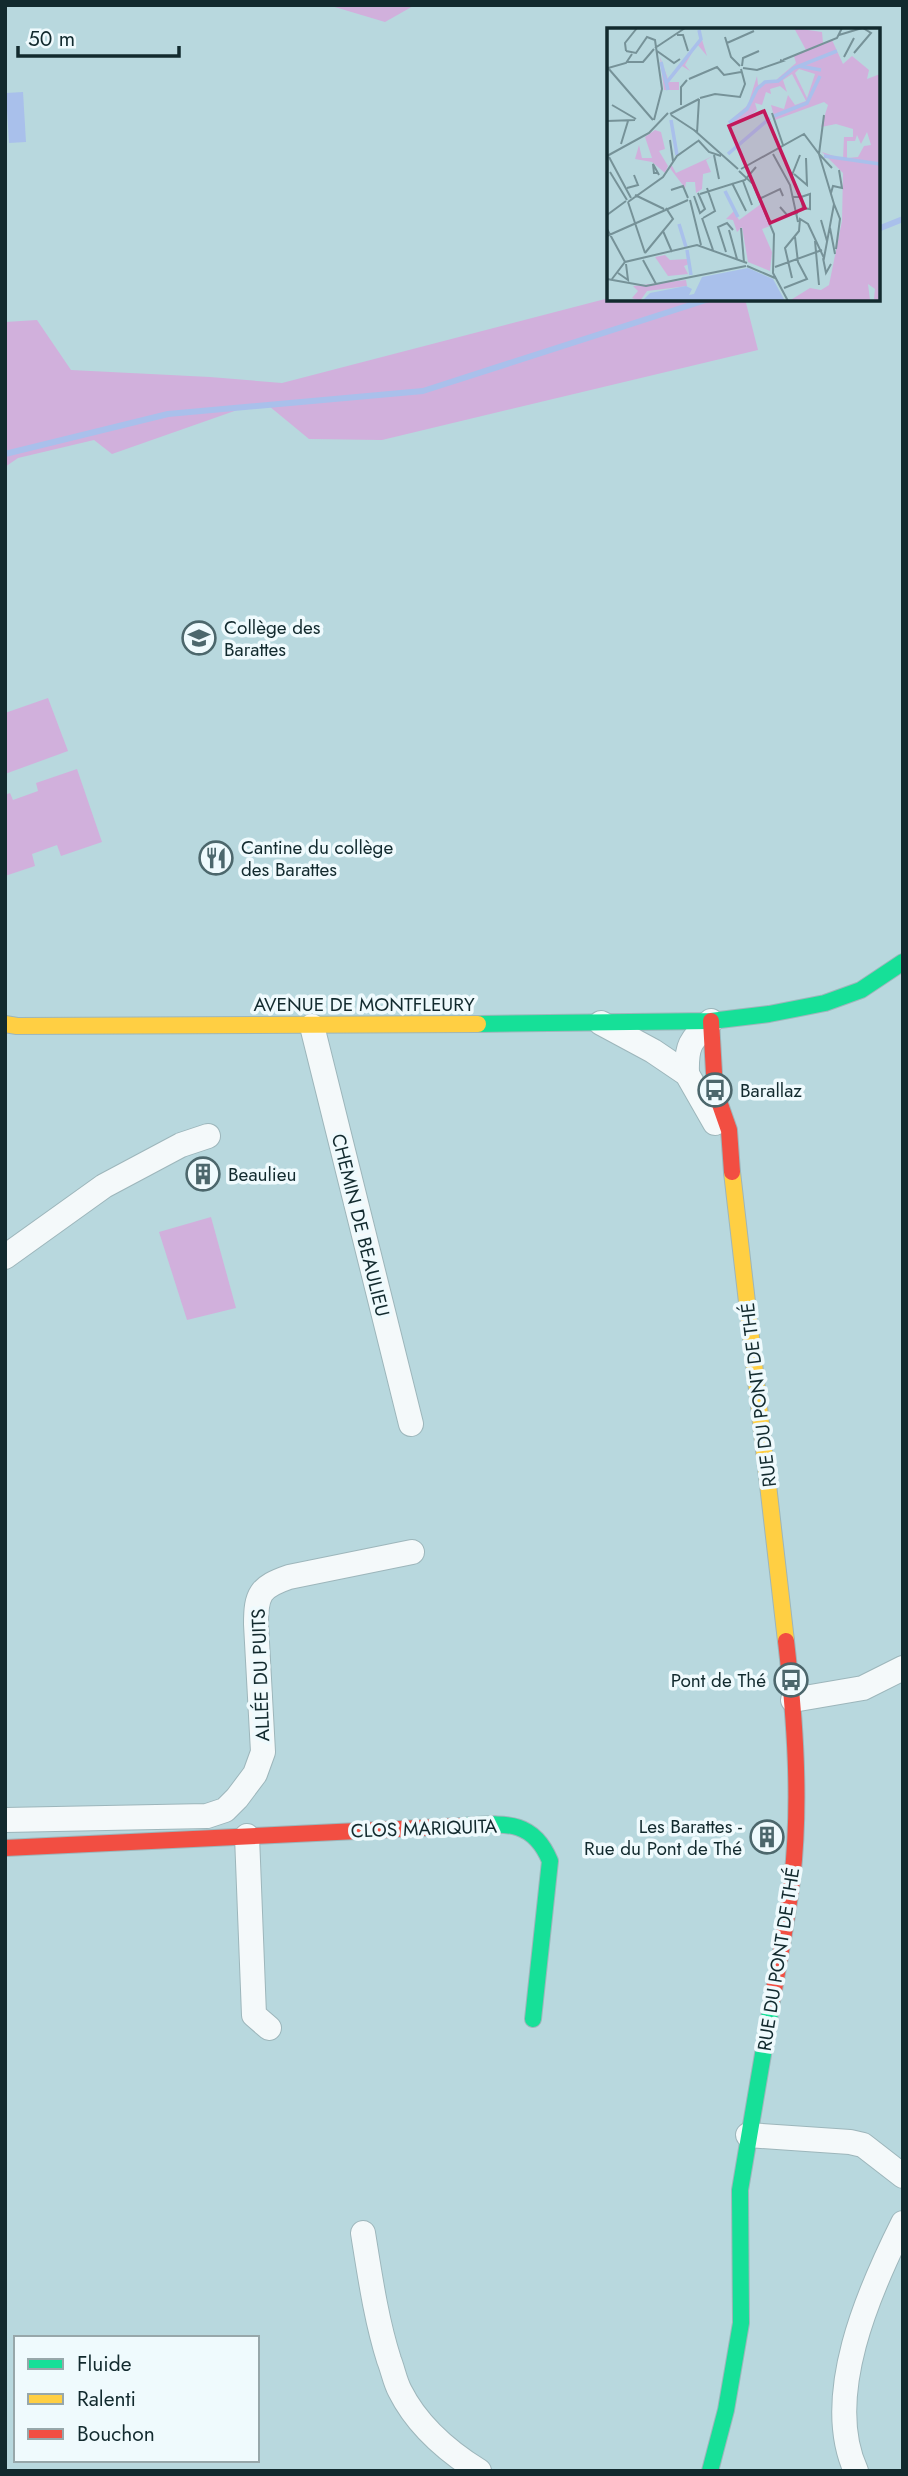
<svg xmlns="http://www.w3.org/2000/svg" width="908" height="2476" font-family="Jost,sans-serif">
	<rect width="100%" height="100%" fill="#b8d8de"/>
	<g fill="#d1b0dc">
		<path d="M328 5H415L385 22Z"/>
		<path d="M609 298 745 299 758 350 382 440 309 439 269 406 243 408 112 454 94 440 18 458 5 467V322L37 320 71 370 210 377 282 383Z"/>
		<path d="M48 698 68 751 5 774V713Z"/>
		<path d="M77 769 102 842 61 856 57 845 32 854 35 866 5 876V795L10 793 13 800 38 791 36 783Z"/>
		<path d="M211 1217 236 1308 187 1320 159 1232Z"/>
	</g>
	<path fill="#a9c0eb" d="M23 92 26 142 9 143 6 93Z"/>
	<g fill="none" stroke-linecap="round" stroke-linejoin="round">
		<g stroke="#a9c0eb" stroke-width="6">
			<path d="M878 229 903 219"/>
			<path d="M5 454 168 414 423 391 709 299"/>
		</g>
		<defs>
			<g id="street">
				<path d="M601 1023 653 1051 687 1074 715 1123"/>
				<path d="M312 1026 411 1424"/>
				<path d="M687 1074C686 1045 690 1041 711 1021"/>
				<path d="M5 1257 104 1186 181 1145 208 1136"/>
				<path d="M793 1700 863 1688 903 1668"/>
				<path d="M5 1820 207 1816 225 1810 237 1798 255 1774 263 1752 256 1624C256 1594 260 1587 289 1577L412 1552"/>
				<path d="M247 1836 254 2015 269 2028"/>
				<path d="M748 2135 850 2142 863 2145 903 2176"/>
				<path d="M363 2233C370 2276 376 2319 389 2360 393 2370 395 2382 400 2391 417 2425 447 2451 479 2471"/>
				<path d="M856 2471C822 2397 869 2291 903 2223"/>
			</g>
			<g id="fast">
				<path d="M478 1024 711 1021 769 1014 825 1003 861 990 903 962"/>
				<path d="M461 1826C501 1824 532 1817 550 1861L533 2019"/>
				<path d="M710 2471 726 2410 741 2323 740 2190 772 2001"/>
			</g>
			<g id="slow">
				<path d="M5 1024 17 1026 478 1024"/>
				<path d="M732 1172 786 1641"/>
			</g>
			<g id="jam">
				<path d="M711 1021 715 1090 729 1130 732 1172"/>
				<path d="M5 1848 461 1826"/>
				<path d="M772 2001C779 1961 787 1921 792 1880 801 1802 795 1719 786 1641"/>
			</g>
		</defs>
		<use href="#street" stroke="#9db6bb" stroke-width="26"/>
		<use href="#fast" stroke="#9db6bb" stroke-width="18"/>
		<use href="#slow" stroke="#9db6bb" stroke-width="18"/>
		<use href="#jam" stroke="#9db6bb" stroke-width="18"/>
		<use href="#street" stroke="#f4f9fa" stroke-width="24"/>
		<use href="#fast" stroke="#16e098" stroke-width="16"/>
		<use href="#slow" stroke="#ffcf43" stroke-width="16"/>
		<use href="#jam" stroke="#f24e42" stroke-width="16"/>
	</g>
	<defs>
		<symbol id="school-ring" viewBox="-11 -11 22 22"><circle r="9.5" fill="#effafd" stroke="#4c676c" stroke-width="1.5"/><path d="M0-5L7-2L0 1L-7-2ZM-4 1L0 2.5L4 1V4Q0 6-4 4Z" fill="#4c676c"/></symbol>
		<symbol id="restaurant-ring" viewBox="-11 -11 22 22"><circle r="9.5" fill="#effafd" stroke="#4c676c" stroke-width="1.5"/><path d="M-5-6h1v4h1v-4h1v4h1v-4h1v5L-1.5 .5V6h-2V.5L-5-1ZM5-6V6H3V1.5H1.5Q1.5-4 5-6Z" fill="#4c676c"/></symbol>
		<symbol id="bus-ring" viewBox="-11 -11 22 22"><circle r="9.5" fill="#effafd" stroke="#4c676c" stroke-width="1.5"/><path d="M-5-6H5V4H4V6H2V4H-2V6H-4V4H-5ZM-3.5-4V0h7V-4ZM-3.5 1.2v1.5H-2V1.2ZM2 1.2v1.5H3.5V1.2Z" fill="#4c676c"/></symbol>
		<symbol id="building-ring" viewBox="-11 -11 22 22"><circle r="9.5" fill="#effafd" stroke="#4c676c" stroke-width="1.5"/><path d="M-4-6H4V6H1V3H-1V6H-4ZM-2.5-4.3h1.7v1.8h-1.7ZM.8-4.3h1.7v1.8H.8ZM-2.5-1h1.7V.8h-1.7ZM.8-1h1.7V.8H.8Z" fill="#4c676c"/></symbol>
	</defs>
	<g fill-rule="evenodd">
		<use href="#school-ring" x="180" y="619" width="38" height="38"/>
		<use href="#restaurant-ring" x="197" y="839" width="38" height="38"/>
		<use href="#bus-ring" x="696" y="1071" width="38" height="38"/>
		<use href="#building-ring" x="184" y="1155" width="38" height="38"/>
		<use href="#bus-ring" x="772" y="1661" width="38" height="38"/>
		<use href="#building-ring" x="748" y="1818" width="38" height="38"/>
	</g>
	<g text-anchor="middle" stroke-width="7" stroke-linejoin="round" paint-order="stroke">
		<g font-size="19" fill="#122a2e" stroke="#effafd" text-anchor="start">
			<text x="224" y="634">Collège des<tspan x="224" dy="22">Barattes</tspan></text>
			<text x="241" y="854">Cantine du collège<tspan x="241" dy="22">des Barattes</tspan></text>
			<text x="740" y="1097">Barallaz</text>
			<text x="228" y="1181">Beaulieu</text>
			<text x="766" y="1687" text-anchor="end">Pont de Thé</text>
			<text x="742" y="1833" text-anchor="end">Les Barattes -<tspan x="742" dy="22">Rue du Pont de Thé</tspan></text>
		</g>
		<g font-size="19" fill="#122a2e" stroke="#effafd">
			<text x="364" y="1011">AVENUE DE MONTFLEURY</text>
			<text transform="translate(361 1225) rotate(76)" y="7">CHEMIN DE BEAULIEU</text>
			<text transform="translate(758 1395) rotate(-97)" y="7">RUE DU PONT DE THÉ</text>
			<text transform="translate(260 1675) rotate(-92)" y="7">ALLÉE DU PUITS</text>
			<text transform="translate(424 1828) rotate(-2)" y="7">CLOS MARIQUITA</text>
			<text transform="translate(778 1959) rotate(-81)" y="7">RUE DU PONT DE THÉ</text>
		</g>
	</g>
	<g transform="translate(607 28)">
		<rect width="273" height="273" fill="#b8d8de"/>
		<path d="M187 0 215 4 216 15 199 22ZM92 2 100 28 90 16 78 37 83 43 75 38 62 54H72V62H57L53 29 61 51 94 10ZM225 12 236 36 245 28 262 42 260 51 273 46V273L267 271 268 261 261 256 263 272 182 273 203 260 214 262 222 257 235 193 236 145 215 124 236 131 237 109H246V101L229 96 214 99 221 77 217 74 168 92 164 77 177 81 181 67 188 77 199 73 185 46 176 52 180 64 173 58 163 61 164 66 159 64 155 77 148 75 150 82 137 93 127 94 126 90 141 77 150 48 151 57 169 52 189 35 187 28ZM192 41 208 46 200 70 188 45ZM260 104 264 117 257 118 251 129 240 130V113H248L250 107 254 116ZM48 102 54 104 58 121 52 123 61 138 58 145 45 134 28 131 32 117 35 130H45L38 109ZM106 128 99 132 104 144 96 146 95 161 89 165 88 154H79L78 160 62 139 64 136 69 145ZM154 176 163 198 155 201 165 224 163 243 141 234 135 199 130 204 126 192 119 191 127 183 132 192ZM58 227 63 232 81 231 82 236 77 238 81 246 61 248 48 229ZM79 252 80 258 40 263 33 273 25 270 31 263 26 258Z" fill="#d1b0dc" fill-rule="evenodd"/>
		<path d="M141 240 166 251 178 273H35L43 265 79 258 85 261 82 267 87 266 95 249Z" fill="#a9c0eb"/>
		<path fill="none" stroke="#a9c0eb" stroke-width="3.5" d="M54 34 61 62M192 38 214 42M60 54 94 11 92 2M167 88 200 75 213 48M64 92 70 127M122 95 140 81 150 61 158 54 171 53 187 40 230 23M121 126 163 90M217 128 273 136M118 163 131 189M72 196 79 219M80 222 84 247"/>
		<path fill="none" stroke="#769298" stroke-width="2" d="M70 7H76L81 23M232 7 255 0M118 9 124 29 133 38M120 15 147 3M48 20 78 0M19 23 29 25 40 9 48 12 55 61 47 92M19 23 18 15 30 0M50 23 67 35 73 31M247 25 264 5 256 0M25 26 19 35 1 40 46 92M237 29 247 10M176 32 230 10 235 0M20 34H36L47 21M135 38 136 30 152 23M136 40 150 42 176 33 173 32M82 51 110 39 117 47 134 44M93 70 108 66 133 69 138 56 134 41M5 77 29 91M74 77V59L80 52M165 85 176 117M63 86 92 71M64 87 90 104M217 87 212 126 225 140M0 93 28 92M87 102 131 141M90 105 92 71M63 112 66 133M91 112 102 124 114 128M14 116 21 93M166 126 183 157 191 194M107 127 112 151M0 128 42 105 61 85M2 129 24 170M134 141 197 106 212 126 227 176M132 143 146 156 167 206 166 245 181 273M3 144 20 172M51 145H47L46 136 52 147M187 146 200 157 199 130M185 147 193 127M136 153 145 177M125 155 139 183M20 160 31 157 27 147M64 162 76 158 81 170M224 165 226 158 235 160 232 142M93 166 138 152 149 139M28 167 57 181M87 168 93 185 98 181 91 165M186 169H194L196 180 203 181V166L194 169M152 171 173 161 176 168M83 172 94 217M21 174 56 149 70 128 91 113M21 174 38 225M173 179 180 187 191 185M0 187 19 173M95 190 106 222M96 190 108 183 100 160M214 192 220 213M134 200 137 234M223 200 228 226M0 201 18 234M122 202 130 231M56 203 65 224M0 208 81 172M208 213 212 257M119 224 111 199 120 195 126 202M38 225 66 191 59 180M216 230 219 245 224 236M36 232 49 256M140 238 168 250M168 239 215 222M11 245 21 252 19 236M185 250 178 220 192 203 193 191 201 196 217 230 227 176 233 191 229 221M0 251 39 258 139 238M5 251 18 234 90 217 140 235M177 260 200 251 191 234 188 209"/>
		<path fill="#c2185b" fill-opacity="0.15" stroke="#c2185b" stroke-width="3.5" d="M157 83 198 180 163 195 122 98Z"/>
		<rect width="273" height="273" fill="none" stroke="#122a2e" stroke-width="3.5"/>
	</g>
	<rect width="908" height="2476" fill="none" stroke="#122a2e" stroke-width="14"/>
	<rect x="14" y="2336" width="245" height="126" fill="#effafd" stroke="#97a7aa" stroke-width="2"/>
	<rect x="28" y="2359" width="35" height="10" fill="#16e098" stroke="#97a7aa" stroke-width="2"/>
	<text x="77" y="2371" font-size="21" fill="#122a2e">Fluide</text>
	<rect x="28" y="2394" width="35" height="10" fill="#ffcf43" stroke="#97a7aa" stroke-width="2"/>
	<text x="77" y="2406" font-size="21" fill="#122a2e">Ralenti</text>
	<rect x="28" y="2429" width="35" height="10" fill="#f24e42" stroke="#97a7aa" stroke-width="2"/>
	<text x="77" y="2441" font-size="21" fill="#122a2e">Bouchon</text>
	<path d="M18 46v10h161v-10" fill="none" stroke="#122a2e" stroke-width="3.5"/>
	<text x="28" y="46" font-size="21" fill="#122a2e" stroke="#effafd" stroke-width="5" paint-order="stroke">50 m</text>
</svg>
